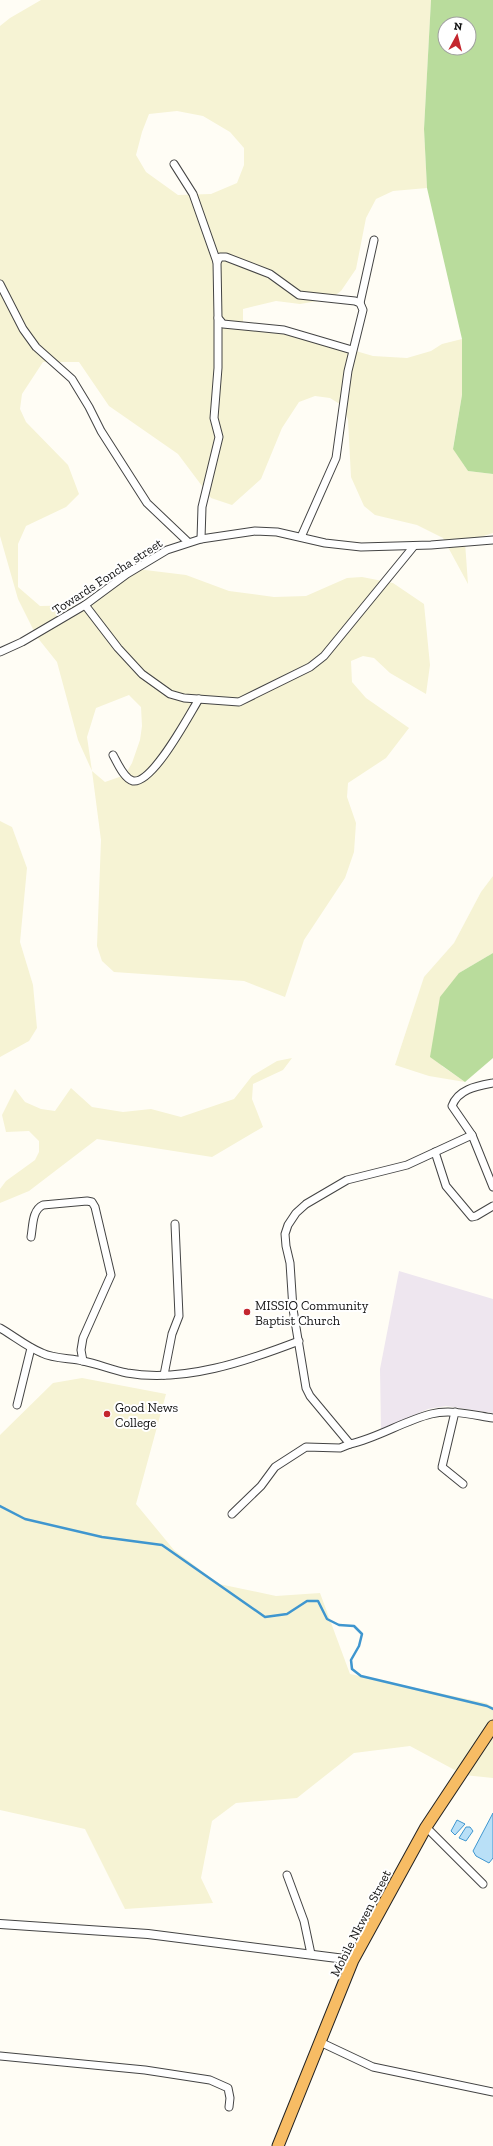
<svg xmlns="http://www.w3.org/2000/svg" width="493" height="2146" font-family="'Zilla Slab',serif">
	<rect width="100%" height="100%" fill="#fffdf5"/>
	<path fill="#eee6ef" d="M399 1271 493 1299V1413L446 1406 428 1409 381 1430 380 1369Z"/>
	<g fill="#f6f3d4" fill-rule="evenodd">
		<path d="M41 0H431L424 129 427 188 393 191 376 199 366 218 356 269 341 291 330 299 300 304 276 301 243 309V326L284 330 373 356 407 358 431 351 442 344 462 339V395L453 448 468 471 493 474V533L465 542 468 584 443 538 417 525 375 515 364 506 351 477 348 420 343 406 330 398 315 396 299 402 282 428 261 479 232 505 211 498 178 454 109 406 79 362H43L22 394 20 409 26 422 68 465 79 494 66 507 26 526 18 544V587L40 606 85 605 137 569 186 575 229 591 274 597 306 596 347 578 362 577 393 583 424 604 430 665 426 694 390 673 374 658 363 656 351 661 352 682 366 698 409 728 386 758 348 783 347 797 356 823 354 852 345 878 304 940 285 997 244 981 114 972 102 961 97 946 101 840 92 771 78 740 57 662 37 637 18 599 0 536V26L10 18ZM177 111 203 116 230 132 244 148V165L237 183 211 194 178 195 146 172 136 155 142 132 149 114ZM129 695 141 707 142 726 140 740 132 763 125 775 105 782 92 771 87 737 96 708Z"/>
		<path d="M0 821 12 827 27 868 20 942 33 985 37 1028 29 1041 0 1057Z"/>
		<path d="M493 876V953L459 973 442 1066 465 1082 429 1076 395 1065 424 977 454 943 481 892Z"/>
		<path d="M292 1058 283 1070 253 1084 252 1099 263 1127 212 1157 97 1139 29 1191 0 1203V1189L6 1181 35 1160 39 1152V1141L29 1131 6 1132 2 1115 15 1089 25 1102 41 1109 55 1111 71 1088 92 1107 123 1112 151 1109 181 1117 234 1099 252 1076 277 1061Z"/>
		<path d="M82 1378 166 1394 136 1504 174 1550 219 1584 276 1596 320 1593 350 1674 486 1703 493 1707V1778L464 1775 410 1746 354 1753 297 1798 236 1803 212 1821 201 1878 213 1903 125 1909 85 1829 0 1810V1435L53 1383Z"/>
	</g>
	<g fill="#b9dc9c" fill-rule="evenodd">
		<path d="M431 0H493V474L468 471 453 449 462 395V339L427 188 424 129ZM445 24H469V48H445Z"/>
		<path d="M493 953V1058L465 1082 430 1057 440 997 459 973Z"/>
	</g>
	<g fill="#b9e0f7" stroke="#3f96cf">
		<path d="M493 1813V1858L489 1863 476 1856 473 1851Z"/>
		<path d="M457 1820 465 1824 455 1835 451 1831Z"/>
		<path d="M466 1827H470L473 1831 466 1841 459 1838Z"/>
	</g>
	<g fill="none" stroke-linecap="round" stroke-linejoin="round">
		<path stroke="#3f96cf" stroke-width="2.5" d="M0 1506 25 1519 102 1537 162 1545 265 1617 287 1614 307 1601H318L327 1619 339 1625 354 1626 362 1634 359 1646 351 1660 352 1669 361 1676 487 1706 493 1709"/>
		<defs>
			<g id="minor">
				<path d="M174 164 193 194 217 262"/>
				<path d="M0 284 23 329 36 347 72 379 89 407 101 431 147 503 188 542"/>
				<path d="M360 303 374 240"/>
				<path d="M301 537 336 458 348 371 363 310 360 303 355 301 299 295 270 274 226 257H220L217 262 218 318 223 324 284 330 352 350"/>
				<path d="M201 539 202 507 219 437 214 418 218 368V318"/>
				<path d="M85 605 118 648 142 674 170 694 184 698 239 702 310 667 324 656 414 546"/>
				<path d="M0 652 22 642 85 605 127 574 167 550 201 539 255 531 277 532 325 543 361 547 431 545 493 540"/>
				<path d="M113 755C117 762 124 779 133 781 153 784 189 715 199 699"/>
				<path d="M493 1083C477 1086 458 1089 452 1106L472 1135 493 1187"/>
				<path d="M472 1135 407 1165 347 1180 306 1204 296 1213 288 1225 285 1234 286 1246 290 1263 293 1309 306 1388 310 1396 350 1444C378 1438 403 1421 431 1414 451 1409 473 1415 493 1418"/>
				<path d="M435 1152 446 1186 472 1217 476 1216 493 1206"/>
				<path d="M31 1237C33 1226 32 1210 43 1205L87 1201 92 1202 95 1207 111 1275 83 1338 81 1350 83 1361"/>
				<path d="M0 1328C14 1336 27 1347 42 1353 54 1359 70 1358 83 1361 98 1364 112 1370 127 1373 184 1383 247 1361 299 1341"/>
				<path d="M164 1375 172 1334 179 1316 175 1224"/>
				<path d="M17 1405 31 1348"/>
				<path d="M455 1412 442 1467 463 1484"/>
				<path d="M232 1514 261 1486 275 1467 306 1447 340 1448 350 1444"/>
				<path d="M426 1827 483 1884"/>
				<path d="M287 1875 304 1921 311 1954"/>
				<path d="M320 2042 373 2067 493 2092"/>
				<path d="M0 2056 145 2070 210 2080 228 2088 230 2098 229 2107"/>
			</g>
			<path id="tertiary" d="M0 1924 148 1934 353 1960"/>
			<path id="trunk" d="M278 2146 353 1960 426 1827 493 1726"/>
		</defs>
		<use href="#minor" stroke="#444" stroke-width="9"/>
		<use href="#tertiary" stroke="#444" stroke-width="10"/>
		<use href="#trunk" stroke="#222" stroke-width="13"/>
		<use href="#minor" stroke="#fff" stroke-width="7"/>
		<use href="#tertiary" stroke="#fff" stroke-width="8"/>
		<use href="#trunk" stroke="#f7bc64" stroke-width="11"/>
	</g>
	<g fill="#c4262e" stroke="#fff" stroke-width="1.5">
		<circle cx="247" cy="1312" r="4"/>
		<circle cx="107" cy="1414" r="4"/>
	</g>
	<g text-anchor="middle" stroke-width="4" stroke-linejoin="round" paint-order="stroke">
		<g font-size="13" fill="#111" stroke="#fff">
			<text transform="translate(107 576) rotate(-33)" y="5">Towards Foncha street</text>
			<text transform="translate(360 1923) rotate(-63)" y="5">Mobile Nkwen Street</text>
		</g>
		<g font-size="13" fill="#111" stroke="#fff" text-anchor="start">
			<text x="255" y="1310">MISSIO Community<tspan x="255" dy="15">Baptist Church</tspan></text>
			<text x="115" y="1412">Good News<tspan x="115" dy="15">College</tspan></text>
		</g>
	</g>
	<g transform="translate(457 36) rotate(7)"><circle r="19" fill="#ffffff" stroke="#a0a0a0"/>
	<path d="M0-3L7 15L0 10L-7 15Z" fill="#c4262e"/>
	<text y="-6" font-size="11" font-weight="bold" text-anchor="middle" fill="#111111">N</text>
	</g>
</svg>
